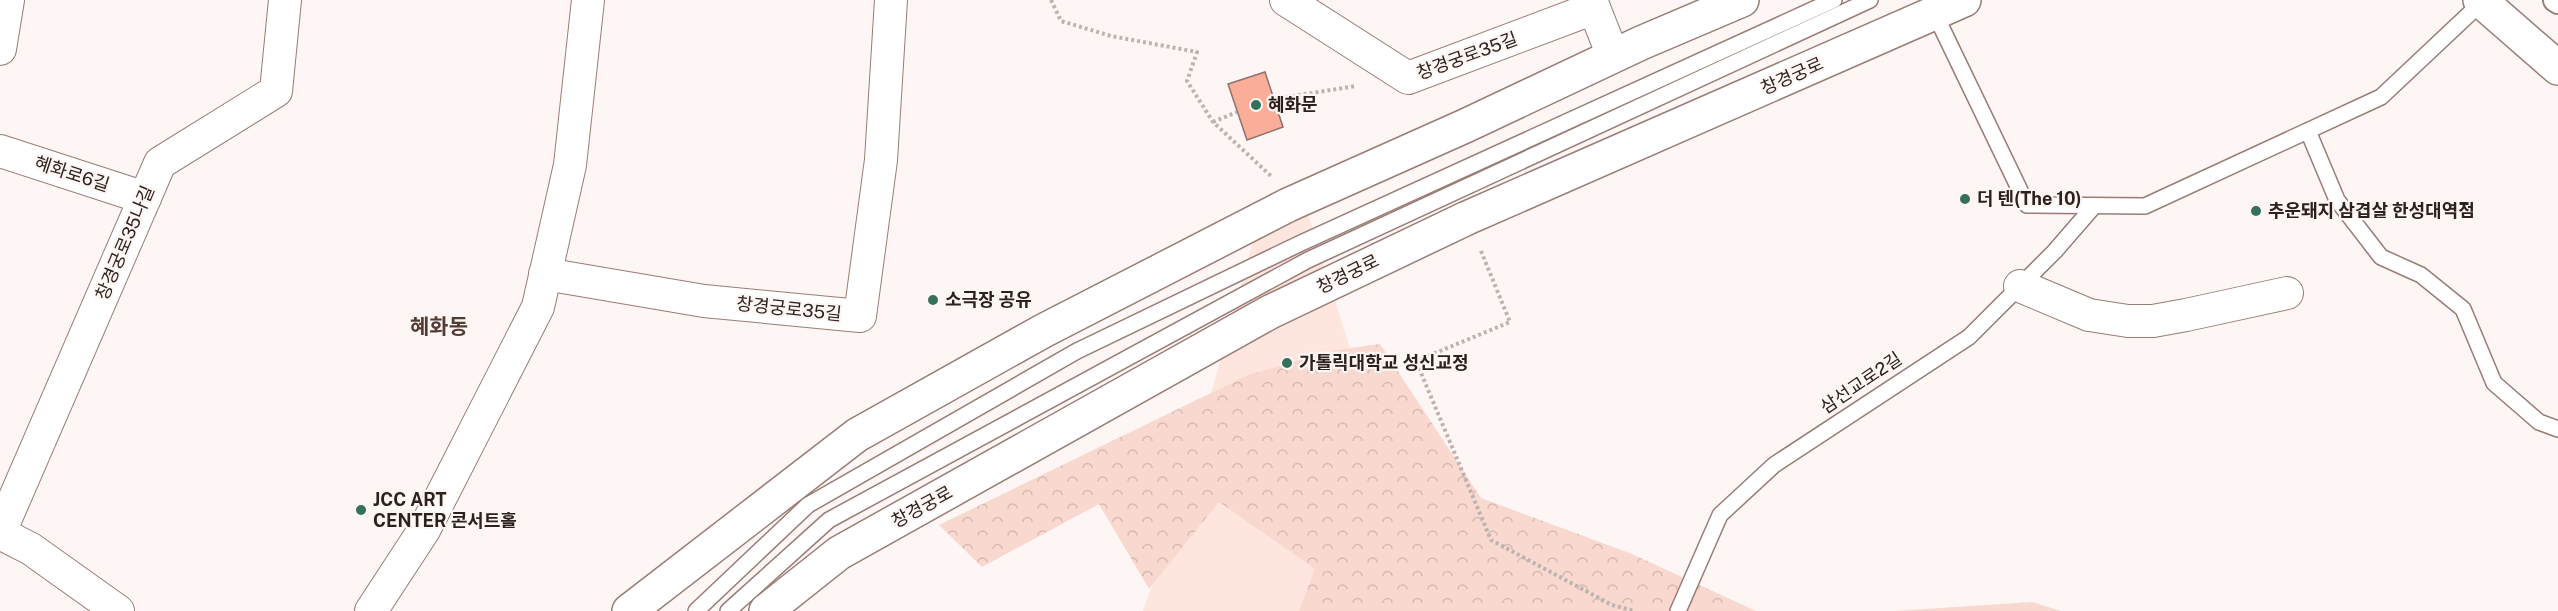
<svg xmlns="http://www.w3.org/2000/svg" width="2558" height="611" font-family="'Public Sans','Noto Sans KR',sans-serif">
	<defs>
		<pattern id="park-crowns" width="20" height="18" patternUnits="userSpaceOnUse" patternTransform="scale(1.5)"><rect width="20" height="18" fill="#f9d8d0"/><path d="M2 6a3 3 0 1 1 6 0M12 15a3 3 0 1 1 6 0" fill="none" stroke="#d6b9b2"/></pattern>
	</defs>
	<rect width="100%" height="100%" fill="#fdf6f4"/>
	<path fill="#fee6df" d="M1303 197 1418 568 1577 611H1143L1181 503 1258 223Z"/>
	<g fill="url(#park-crowns)">
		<path d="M1380 344 1481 498 1632 554 1756 611H1299L1315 569 1219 502 1149 589 1099 504 982 567 939 525 1248 375 1337 350Z"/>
		<path d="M2032 602 2061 611H1894Z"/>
	</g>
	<path fill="#faad99" stroke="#8f726b" stroke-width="1.5" d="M1265 72 1283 127 1247 140 1228 84Z"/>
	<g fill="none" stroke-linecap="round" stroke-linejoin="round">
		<defs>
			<g id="service">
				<path d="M1935 14 2027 205 2145 206 2381 97 2482 2"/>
				<path d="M2308 131 2337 200 2381 257 2421 275 2463 309 2494 383 2539 422 2558 429"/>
				<path d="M696 611 808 505 1077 351 1301 243 1834 0"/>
				<path d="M728 611 829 520 1308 260 1870 0"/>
				<path d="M1678 611 1720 515 1774 465 1969 337 2055 251 2094 206"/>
			</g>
			<path id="pedestrian" d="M2555 0 2558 2"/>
			<g id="minor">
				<path d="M1286 0 1408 78 1594 8"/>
				<path d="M1591 0 1613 56"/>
				<path d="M0 49 8 0"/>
				<path d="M0 151 145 198"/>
				<path d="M545 274 704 301 860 316 881 160 891 0"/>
				<path d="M2020 286 2089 315 2128 321H2153L2186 315 2287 293"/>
				<path d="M0 532 160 163 276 91 285 0"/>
				<path d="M0 533 31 549 118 611"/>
				<path d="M371 611 424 530 538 307 570 165 588 0"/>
			</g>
			<path id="tertiary" d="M2480 0 2558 68"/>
			<g id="primary">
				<path d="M629 611 857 435 1043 331 1288 205 1465 126 1641 43 1742 0"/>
				<path d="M766 611 839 553 1270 312 1467 218 1964 0"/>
			</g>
		</defs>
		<use href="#service" stroke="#997c75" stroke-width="18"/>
		<use href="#pedestrian" stroke="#997c75" stroke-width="26"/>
		<use href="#minor" stroke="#997c75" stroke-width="34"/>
		<use href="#tertiary" stroke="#997c75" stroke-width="36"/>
		<use href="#primary" stroke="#997c75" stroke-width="36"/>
		<g stroke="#bcb3b1" stroke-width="4" stroke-dasharray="3 3" stroke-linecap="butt">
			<path d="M1051 0 1061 21 1111 36 1197 52 1187 81 1213 122 1271 176"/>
			<path d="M1274 99 1356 86"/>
			<path d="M1213 122 1237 112"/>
			<path d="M1481 251 1510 322 1416 361 1491 540 1612 605 1634 611"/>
		</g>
		<use href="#service" stroke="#fff" stroke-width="15"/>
		<use href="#pedestrian" stroke="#fff" stroke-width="22"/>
		<use href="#minor" stroke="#fff" stroke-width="32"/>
		<use href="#tertiary" stroke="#fff" stroke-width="33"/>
		<use href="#primary" stroke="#fff" stroke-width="33"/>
	</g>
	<g fill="#34705b" stroke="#fdf6f4" stroke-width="2">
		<circle cx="1256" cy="105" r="6"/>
		<circle cx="1965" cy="199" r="6"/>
		<circle cx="2256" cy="211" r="6"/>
		<circle cx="933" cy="300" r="6"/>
		<circle cx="1287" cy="363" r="6"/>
		<circle cx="361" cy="510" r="6"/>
	</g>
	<g text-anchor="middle" stroke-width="4.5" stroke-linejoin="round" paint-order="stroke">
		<g font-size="18" fill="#2d211e" stroke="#fdf6f4">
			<text transform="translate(1467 56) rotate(-20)" y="6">창경궁로35길</text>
			<text transform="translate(1792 76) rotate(-24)" y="6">창경궁로</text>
			<text transform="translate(72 174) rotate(18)" y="6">혜화로6길</text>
			<text transform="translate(125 243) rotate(-67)" y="6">창경궁로35나길</text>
			<text transform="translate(1348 274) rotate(-26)" y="6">창경궁로</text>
			<text transform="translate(789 309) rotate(6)" y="6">창경궁로35길</text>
			<text transform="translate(1861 383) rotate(-34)" y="6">삼선교로2길</text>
			<text transform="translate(922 507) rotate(-29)" y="6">창경궁로</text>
		</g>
		<g font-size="18" font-weight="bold" fill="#2d211e" stroke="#fdf6f4" text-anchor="start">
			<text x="1268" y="111">혜화문</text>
			<text x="1977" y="205">더 텐(The 10)</text>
			<text x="2268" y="217">추운돼지 삼겹살 한성대역점</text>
			<text x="945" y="306">소극장 공유</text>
			<text x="1299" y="369">가톨릭대학교 성신교정</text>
			<text x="373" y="506">JCC ART<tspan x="373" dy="21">CENTER 콘서트홀</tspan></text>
		</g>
		<g font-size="21" font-weight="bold" fill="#533a33" stroke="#fdf6f4">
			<text x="439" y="334">혜화동</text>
		</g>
	</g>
</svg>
